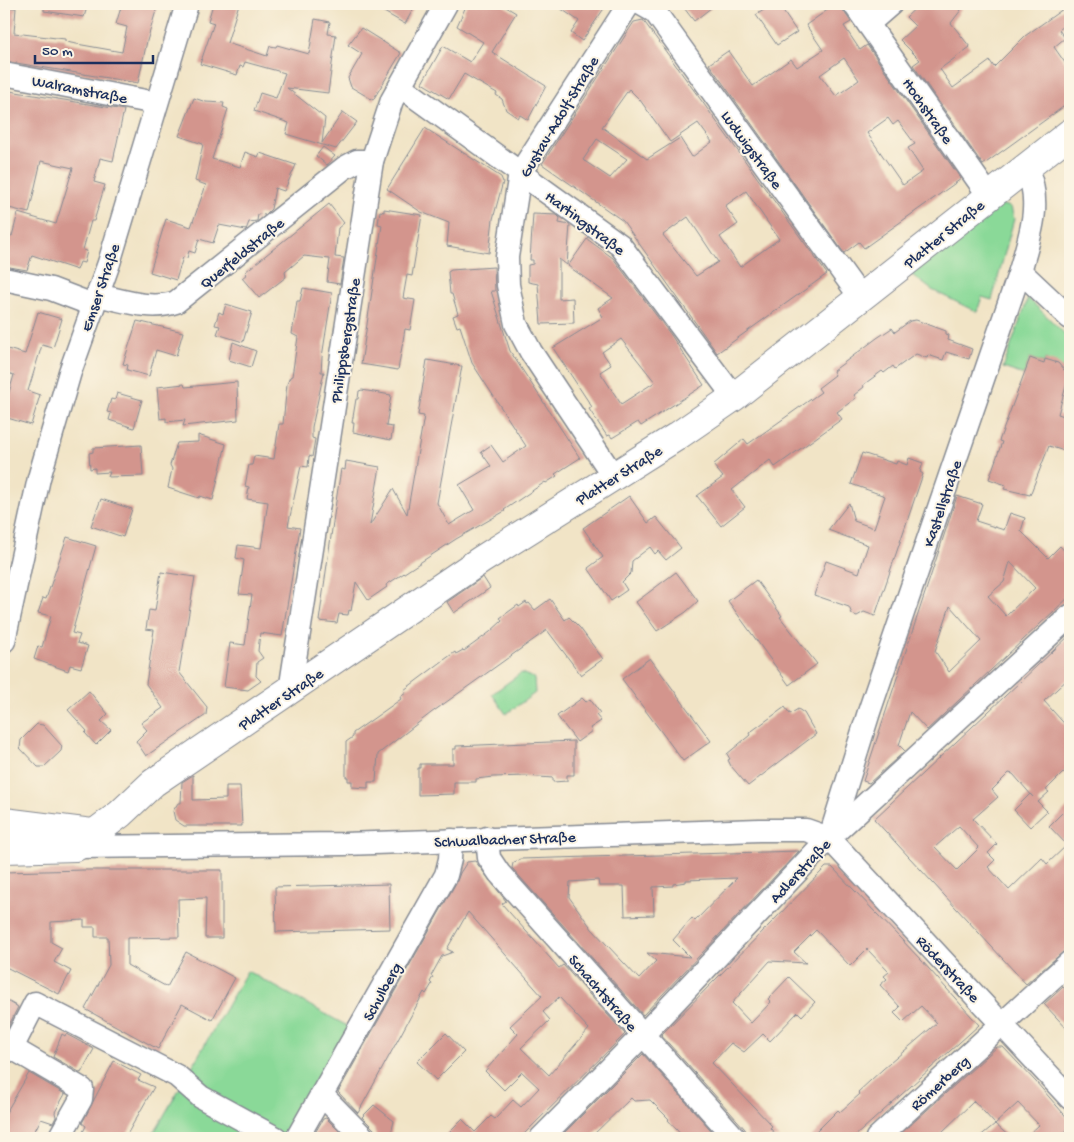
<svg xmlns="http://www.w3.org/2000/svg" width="1074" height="1142" font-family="'Gochi Hand',sans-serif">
	<rect width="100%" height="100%" fill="#fcf5e5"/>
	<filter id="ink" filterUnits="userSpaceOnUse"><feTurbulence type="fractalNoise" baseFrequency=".02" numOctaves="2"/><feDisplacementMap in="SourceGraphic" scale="10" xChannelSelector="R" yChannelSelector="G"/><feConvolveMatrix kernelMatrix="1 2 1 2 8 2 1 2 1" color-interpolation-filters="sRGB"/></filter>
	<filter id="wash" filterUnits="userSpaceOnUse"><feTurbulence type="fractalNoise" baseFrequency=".0096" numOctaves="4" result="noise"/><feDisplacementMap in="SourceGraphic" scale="20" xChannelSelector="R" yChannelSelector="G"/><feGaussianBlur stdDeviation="1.12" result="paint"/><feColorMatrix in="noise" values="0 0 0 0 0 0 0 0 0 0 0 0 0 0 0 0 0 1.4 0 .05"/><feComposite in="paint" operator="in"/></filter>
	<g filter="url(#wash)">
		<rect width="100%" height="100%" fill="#f1e4c6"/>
		<g fill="#8ad998" stroke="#52847b">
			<path d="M998 204 1011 207 1014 219 992 300 982 297 977 312 932 290 908 272Z"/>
			<path d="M1028 298 1070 339V372L1045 359 1044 363 1030 358 1024 375 1003 368Z"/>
			<path d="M521 673 534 678 535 693 506 714 492 694Z"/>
			<path d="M247 971 351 1028 288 1138H151Z"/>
		</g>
		<g id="blocks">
			<g fill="#d3958d" fill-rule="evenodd">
				<path d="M44 4H88L84 17 44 11Z"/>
				<path d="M122 4H158L147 41 138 83 4 61V7L16 8 14 33 65 39V41L71 43 122 52 127 27 116 24Z"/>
				<path d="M213 4H239L227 43 267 56 270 46 276 47 277 45 309 54 315 19 330 22 328 34 336 35 328 93 287 88 325 118 322 143 343 112 357 122 336 149 286 134 289 123 254 111 260 93 276 98 285 73 245 62 243 67 240 66 237 75 200 64 214 23 208 21Z"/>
				<path d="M370 4H416L405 24Z"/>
				<path d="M467 4H501L516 13 492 52 546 86 528 120 520 115 518 118 506 110 502 99 496 95 497 93 464 74 449 99 422 83 443 46 470 62 483 42 457 26Z"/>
				<path d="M554 4H607L582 41 571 33 579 21Z"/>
				<path d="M681 4H716L694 21Z"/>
				<path d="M773 4H778L797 32 777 45 756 15Z"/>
				<path d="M836 4H839L851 22 844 26 860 50 867 45 961 179 864 248 859 242 844 253 709 64 728 51 753 86 791 59 797 67 823 50 806 25ZM844 58 859 80 836 96 820 75ZM888 118 893 125 898 121 915 144 908 148 923 171 903 185 867 133Z"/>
				<path d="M920 4H956L961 10 951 23 970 47 940 69 953 88 990 61 994 67 1025 36 1070 4V21L1059 30 1065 38 1054 47 1070 70V102L983 165 913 65 920 60 900 40 915 26 906 17Z"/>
				<path d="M643 20 827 274 717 353 623 221 542 164 634 22ZM629 89 640 100 670 142 698 123 712 142 692 157 680 138 647 159 602 127ZM597 139 627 159 610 178 583 160ZM746 191 779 239 740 267 720 237 738 224 725 206ZM688 217 718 262 696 276 663 235Z"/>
				<path d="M361 28 401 53 373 100 351 87 348 78 362 54 348 45Z"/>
				<path d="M4 90 124 110 113 161 100 158 94 182 105 185 94 221H91L83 250 87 251 84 263 80 262 77 270 32 255 27 270 4 266V234L12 236 18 213 56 224 73 168 41 161 29 213 5 207 10 190 4 188Z"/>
				<path d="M194 98 206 102 224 103 223 107 228 109 212 159 240 167 245 152 258 157 260 153 296 165 284 191 275 188 271 209 265 215 258 214 257 221 249 222 246 230 219 225 213 243 199 239 195 253 189 251 187 258 183 257 176 280 150 272 166 219 191 227 206 185 195 181 203 144 179 136Z"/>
				<path d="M425 128 501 177 503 182 493 219 489 253 447 246 449 223 421 212 387 189Z"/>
				<path d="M323 147 335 156 327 165 316 156Z"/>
				<path d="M329 204 344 223 338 228 335 257 344 258 340 284 327 282 330 259 304 256 285 272 286 277 259 298 242 278 247 274 245 272Z"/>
				<path d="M384 209 422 215 412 276 407 275 403 298 415 300 410 330 405 329 398 370 361 364 382 225 378 224 380 211 384 212Z"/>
				<path d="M533 214 557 215 560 218 559 223 570 225 567 265 559 259V299L573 298 574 323 541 324 538 284 528 282V265L533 264V260H530Z"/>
				<path d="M587 239 613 258 671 335 704 385 641 426 638 422 612 438 610 435 607 436 589 409 592 407 553 348 603 317 598 308 613 298 568 266ZM621 339 655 382 621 404 600 372 611 365 602 352Z"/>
				<path d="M494 267 495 291H491L510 351 580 458 555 474 557 476 546 483 545 482 504 510 505 511 456 539 386 585 387 587 368 600 356 582 351 611 349 610 348 615 339 614 337 623 319 621 335 508 341 469 345 470 346 461 380 467 370 525 393 489 407 514 424 416 418 415 427 360 462 366 437 503 449 525 474 510 459 485 491 466 481 452 491 445 503 462 526 446 472 363 460 326 457 327 453 316 458 314 452 294H450L448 272 451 270Z"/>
				<path d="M303 288 332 293 322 357 321 372H324L312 427V438L315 439 312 457 309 456 308 467 301 466 288 526 300 528 282 636 260 633 258 651 263 658 257 662 256 676 261 681 248 690 224 687 230 643 245 645 252 595 239 594 244 560 236 558 238 545 261 548 268 502 247 499 249 487 245 486 249 465H252L254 456 274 459 279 424H283L287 384 290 377 292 376 298 337 292 334 297 301H300Z"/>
				<path d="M226 304 252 312 243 342 217 334 220 326 215 325 219 312 223 314Z"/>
				<path d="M38 312 62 319 53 348 42 345 28 391 40 395 31 425 4 417V409L14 375 4 372V348L25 354Z"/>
				<path d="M916 320 946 331V334L949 335 948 340 972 349 969 359 946 352 943 360 928 355 927 358 916 354 895 369 893 366 884 373 882 371 863 385 864 387 854 395 856 398 837 412 842 419 775 467 770 460 732 490 745 507 721 526 697 496 723 477 713 465 744 439 748 444 821 392 818 388 835 375 833 371 877 338 892 328 895 332 910 321Z"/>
				<path d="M137 321 183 332 176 356 156 350 149 376 127 370 128 365 123 364Z"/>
				<path d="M233 342 256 351 251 367 229 360Z"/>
				<path d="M1030 358 1044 363 1045 359 1058 363 1064 370 1070 372 1058 414 1070 418V453L1049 446 1030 495 1004 489 1006 485 989 479 1002 442 999 441Z"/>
				<path d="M237 382 238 420 183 426 185 420 166 422V418L160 419 157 387 184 384 185 387Z"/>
				<path d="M362 390 391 395 386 426 393 427 391 440 353 432 354 423H352L356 399H358L359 391Z"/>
				<path d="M117 393 142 400 134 428 109 420 111 413 107 412 111 399 115 400Z"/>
				<path d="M198 435 226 444 213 500 200 496 199 498 168 488 172 469 170 465 177 443 198 442Z"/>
				<path d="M141 445 143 476 108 477 110 472 95 473V468L90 469 89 453 93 452V448Z"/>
				<path d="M862 453 896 464 897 461 907 465 909 458 923 463 920 472 923 474 875 616 864 612 857 616 852 614 849 607 814 595 826 561 859 573 868 545 828 530 849 503 854 521 874 528 885 496 851 484Z"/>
				<path d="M629 496 648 523 656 517 681 548 666 560 658 551 655 554 650 547 632 561 631 573 622 582 627 590 611 601 588 568 603 557 583 528Z"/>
				<path d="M957 496 982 504 976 521 1004 530 1010 513 1025 518 1021 531 1048 558 1060 546 1070 557V596L927 730 910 712 899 745 905 751 869 783 863 781ZM1010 562 1035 588 1006 616 988 596 1004 582ZM950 606 981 641 949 672 935 651Z"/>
				<path d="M101 499 132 509 123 537 91 526Z"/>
				<path d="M67 537 96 546 72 633 80 635 77 643 88 646 81 668 70 665 68 671 34 659 38 646 42 647 51 616 38 613 43 598 46 599Z"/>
				<path d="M161 572 195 577 179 672 207 707 206 715 146 756 136 741 147 730 141 723 163 708 146 684 154 630 146 629 149 610 155 611Z"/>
				<path d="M676 572 698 601 686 612 657 631 636 602Z"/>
				<path d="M483 577 490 588 454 613 447 602Z"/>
				<path d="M756 580 782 616 780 617 817 664 789 685 728 601Z"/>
				<path d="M550 599 565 620 569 617 580 628 603 659 581 675 547 630 431 713 378 754 376 782H368V788L352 787V781H348V777H346V742L353 737V733L401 699 400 697 406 693 404 690 444 660 455 652 456 654 463 650 464 651 490 632 502 621 500 618 518 605 519 607 526 602 527 604 529 603 535 610Z"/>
				<path d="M1070 635V677L1044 701 1070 730V766L1046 790 1049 792 1038 802 1047 811 1030 827 1014 810 1030 794 1033 797 1013 774 1009 773 992 790 998 797 973 819 997 844 988 853 995 860 988 867 1009 890 1042 858 1047 864 1067 845 1049 826 1070 805V946L1026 984 874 819ZM959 826 979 848 957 870 935 847Z"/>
				<path d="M650 658 711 741 683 761 622 679Z"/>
				<path d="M89 691 108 714 101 721 111 730 96 745 85 733 87 731 68 710Z"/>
				<path d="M582 698 586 702 590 699 600 713 596 715 601 721 590 728 592 731 577 742 557 716Z"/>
				<path d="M785 707 790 714 798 709 804 713 816 734 748 786 731 766 728 760 730 759 727 754 750 735 749 733Z"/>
				<path d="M37 724 43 725 62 746 61 751 44 767H38L20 748 21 740Z"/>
				<path d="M574 741V775H567V781L553 782V778L525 776 493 777 476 779V782H454V794L418 795V768H420V764H453V749H456V746Z"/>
				<path d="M193 775V800L226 799V786H240L242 826H184L175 820 173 811 178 803H181L182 782Z"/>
				<path d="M799 851 643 1015 512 868 513 863 520 859ZM737 878 695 921 692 918 673 940 690 957 647 953 656 961 639 979 592 929 569 897 570 882 598 880 599 886H624L625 916 654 915 653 887 673 886V884L686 882V880Z"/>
				<path d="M475 861 506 901 502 904 517 921 559 968 563 965 625 1034 520 1138H443L462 1119 475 1132 491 1116 495 1119 513 1100 521 1107 539 1088 522 1072 504 1090 485 1071 518 1034 510 1026 542 996 468 912 447 949 453 952 442 956 431 976 433 977 430 982 432 984 426 994 424 992 358 1113 338 1092 457 881 460 873 467 862ZM559 997 589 1029 549 1075 521 1048 550 1020 543 1012Z"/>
				<path d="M826 867H832L922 961 979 1025 853 1138H810L838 1110 840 1112 860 1094 858 1092 883 1069 937 1023 921 1006 903 1022 894 1013 900 1007 880 985 887 979 884 976 889 972 867 949 850 966 816 930 794 952 806 963 770 961 732 1003 751 1023 771 1002 768 999 789 977 815 1002 802 1016 798 1012 770 1041 763 1034 744 1052 731 1043 712 1063 772 1126 770 1128 779 1138H748L745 1129 661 1035Z"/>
				<path d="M84 870H222V938H205L206 898 178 899 179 937 127 938V965L167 987 186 952 235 978 212 1020 182 1004 158 1049 85 1009 109 965 108 937H95V927H84V920L51 922V942L62 948 54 962 71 971 59 994 4 966V872Z"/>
				<path d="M389 884 390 929 276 932 275 887Z"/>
				<path d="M1063 987 1070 994V1032L1044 1004Z"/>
				<path d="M4 999 18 1007 4 1035Z"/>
				<path d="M446 1033 464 1052 436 1080 417 1062Z"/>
				<path d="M62 1034 65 1036 66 1034 94 1049 81 1073 53 1057Z"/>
				<path d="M997 1047H1003L1036 1082 1070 1121V1127L1058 1138H1025L1039 1125 1018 1103 995 1124 974 1101 941 1133 943 1138H896Z"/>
				<path d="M643 1054 718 1138H684L668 1120 669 1119 650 1100 634 1101 631 1098 590 1138H559Z"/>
				<path d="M114 1061 141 1075 138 1080 154 1087 125 1138H94L83 1132 86 1126 82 1123Z"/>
				<path d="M29 1073 65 1094 55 1112 56 1117 53 1123 41 1119 31 1138H4V1116Z"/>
				<path d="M374 1105 394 1121 390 1138H377L374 1129 362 1117Z"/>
				<path d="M326 1118 346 1138H312L323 1119Z"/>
				<path d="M995 1124 1011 1138H978Z"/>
			</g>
		</g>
	</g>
	<g filter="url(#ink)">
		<use href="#blocks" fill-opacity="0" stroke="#868a92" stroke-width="1"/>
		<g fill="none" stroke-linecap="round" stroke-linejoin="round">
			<defs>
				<g id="minor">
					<path d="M641 4 655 12 861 298"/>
					<path d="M854 4 989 196"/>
					<path d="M868 24 891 4"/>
					<path d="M4 74 156 103"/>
					<path d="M400 86 620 245 734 397"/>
					<path d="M1020 271 1070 318"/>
					<path d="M4 279 51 289 93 305"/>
					<path d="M97 295C122 300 151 311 176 302L344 168 357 161H372"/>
					<path d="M614 477 531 352 516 324 508 285 507 257 520 173 629 4"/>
					<path d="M4 641 39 478 70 372 109 263 187 4"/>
					<path d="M290 691 372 161 392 100 446 4"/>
					<path d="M830 837 869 712 1020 271C1030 236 1043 202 1026 167"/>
					<path d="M487 838 489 858 499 873 735 1138"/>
					<path d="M76 847 344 844 759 830H806L829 838 1070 1098"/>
					<path d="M322 1095 364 1138"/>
					<path d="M59 1138 81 1099 82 1089 17 1051 15 1042 35 1003 177 1076 201 1097 276 1138"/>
					<path d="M297 1138 446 875 450 859 451 840"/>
					<path d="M541 1138 642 1036 829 838 1070 616"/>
					<path d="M877 1138 1070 962"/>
				</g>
				<g id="major">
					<path d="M4 822 92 833"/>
					<path d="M4 849 76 847 120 814 153 783 481 560 676 437 734 397 1070 133"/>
				</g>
			</defs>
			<use href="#minor" stroke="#868a92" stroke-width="25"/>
			<use href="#major" stroke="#868a92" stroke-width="30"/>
			<use href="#minor" stroke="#fff" stroke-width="22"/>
			<use href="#major" stroke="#fff" stroke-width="28"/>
		</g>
	</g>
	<g text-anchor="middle" stroke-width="4" stroke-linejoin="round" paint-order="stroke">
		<g font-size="16" fill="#1b2f5e" stroke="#fcf5e5">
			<text transform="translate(80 88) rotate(11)" y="6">Walramstraße</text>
			<text transform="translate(929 110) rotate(55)" y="6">Hochstraße</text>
			<text transform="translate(558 116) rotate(-59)" y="6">Gustav-Adolf-Straße</text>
			<text transform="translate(753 149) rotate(54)" y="6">Ludwigstraße</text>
			<text transform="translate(586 222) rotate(37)" y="6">Hartingstraße</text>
			<text transform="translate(943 233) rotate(-39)" y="6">Platter Straße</text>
			<text transform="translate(241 252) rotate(-39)" y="6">Querfeldstraße</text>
			<text transform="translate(99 287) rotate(-71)" y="6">Emser Straße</text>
			<text transform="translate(344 340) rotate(-81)" y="6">Philippsbergstraße</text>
			<text transform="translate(618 474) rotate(-32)" y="6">Platter Straße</text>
			<text transform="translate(941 503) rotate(-71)" y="6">Kastellstraße</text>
			<text transform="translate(280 698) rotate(-34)" y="6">Platter Straße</text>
			<text transform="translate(505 838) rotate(-2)" y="6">Schwalbacher Straße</text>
			<text transform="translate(799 870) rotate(-47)" y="6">Adlerstraße</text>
			<text transform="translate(949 968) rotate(47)" y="6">Röderstraße</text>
			<text transform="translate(381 991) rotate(-61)" y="6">Schulberg</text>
			<text transform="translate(604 992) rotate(49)" y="6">Schachtstraße</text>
			<text transform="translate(939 1082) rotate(-42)" y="6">Römerberg</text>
		</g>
	</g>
	<rect width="1074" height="1142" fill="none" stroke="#fcf5e5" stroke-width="20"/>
	<path d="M35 55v8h118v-8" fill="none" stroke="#1b2f5e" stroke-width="2.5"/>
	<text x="42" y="55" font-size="15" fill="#1b2f5e" stroke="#fcf5e5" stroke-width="4" paint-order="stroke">50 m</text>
</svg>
